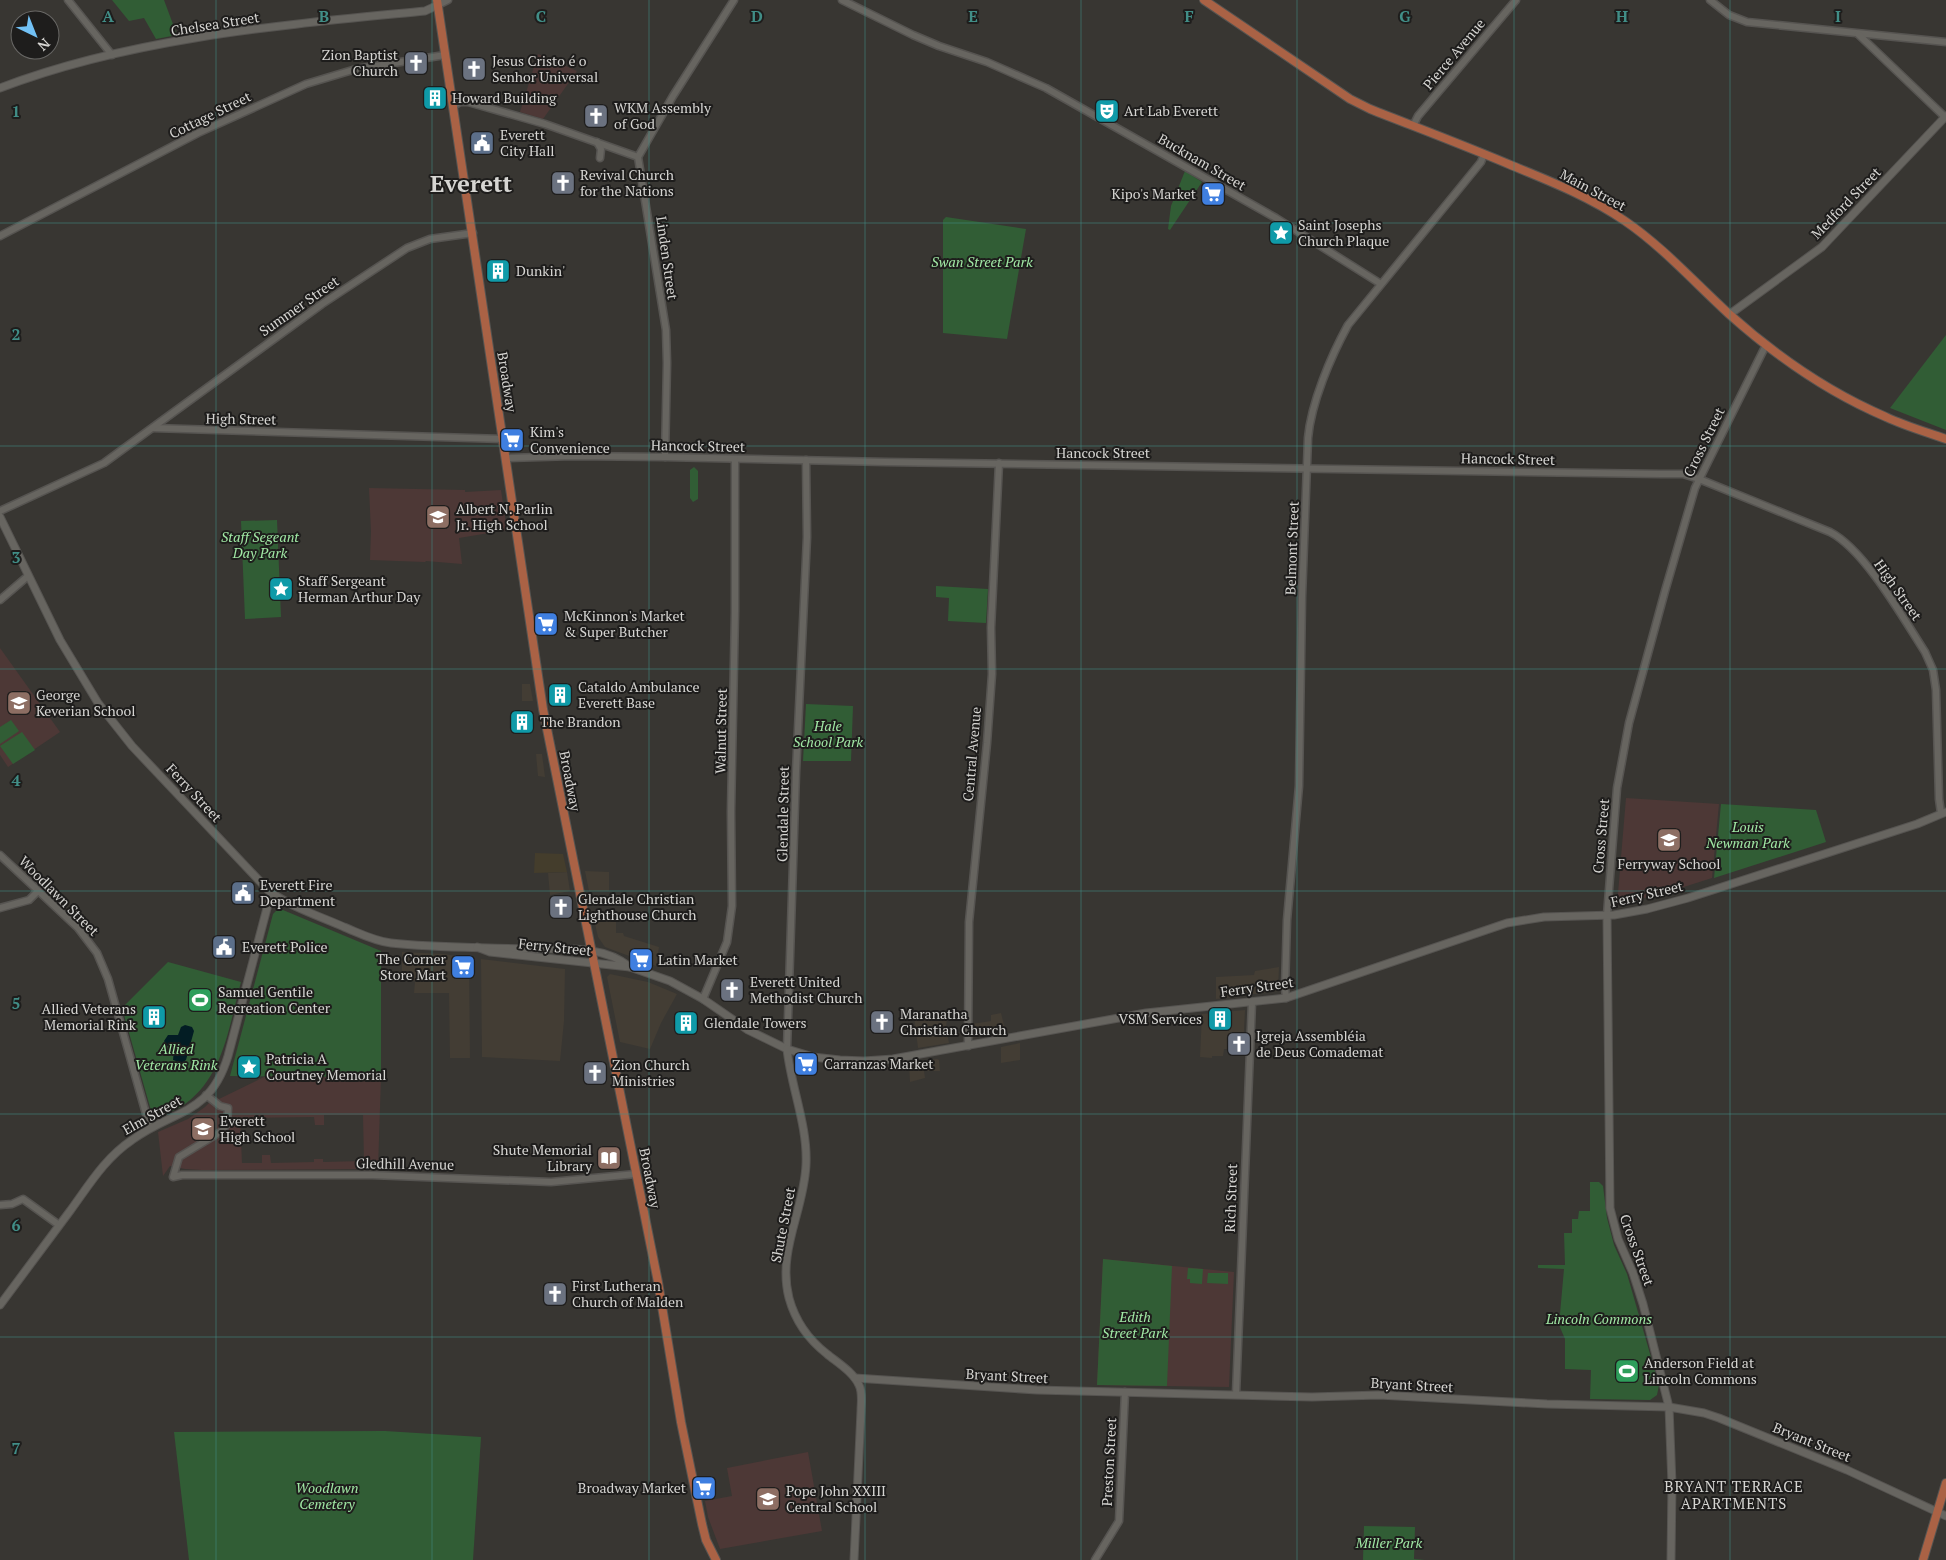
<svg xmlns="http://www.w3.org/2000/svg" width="1946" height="1560" font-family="'PT Serif',serif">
	<rect width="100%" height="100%" fill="#383632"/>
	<g fill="#433d34">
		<path d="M522 684H530L533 701H522Z"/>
		<path d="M536 754H542L545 777 538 776Z"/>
		<path d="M585 871 609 872V891H589Z"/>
		<path d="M567 872 570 891 550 895 548 873Z"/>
		<path d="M593 915 616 917V933H623L624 936 659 947 656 966 605 947 598 937Z"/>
		<path d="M402 952 444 954 469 958 470 1058H450L449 993H414L415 981H402Z"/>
		<path d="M481 959 565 969 564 1021 560 1061 482 1057Z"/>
		<path d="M1279 967 1278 991 1216 999V977L1254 975 1255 971Z"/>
		<path d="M610 974 648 982 677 994 661 1023 650 1049 620 1042 607 977Z"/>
		<path d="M1245 1010 1243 1050 1224 1049 1223 1056H1212V1058L1200 1057 1202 1014Z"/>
		<path d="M1001 1013 1004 1025 1008 1031 972 1038V1024L991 1021V1015Z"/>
		<path d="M938 1014 939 1020 947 1019 946 1027 949 1043 918 1048 914 1016Z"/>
		<path d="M1020 1043V1060L1001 1063V1047Z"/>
		<path d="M937 1059 939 1060 940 1071H924L925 1078 910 1082 909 1064Z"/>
	</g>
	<path fill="#443d2c" d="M535 853 563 854 567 872 534 873Z"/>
	<g fill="#4d3836" fill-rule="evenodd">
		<path d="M538 54 577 71 543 119 520 112Z"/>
		<path d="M369 488 465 490V492L501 490 507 530 459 538 462 564 426 561 425 562 370 560 371 532Z"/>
		<path d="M0 648 60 732 8 767 0 755Z"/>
		<path d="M1626 798 1719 804 1712 878 1668 892 1617 905Z"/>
		<path d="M264 1077H381L378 1169 202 1170 185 1169 170 1166 163 1176 158 1132 188 1119 205 1107 216 1096 219 1099ZM324 1115H363L364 1161 323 1162V1159H314V1162L271 1163 270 1155H262V1163H242L240 1118 314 1117 315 1125H324Z"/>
		<path d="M1103 1259 1234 1272 1229 1387 1097 1385Z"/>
		<path d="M808 1452 822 1531 720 1549 708 1517 705 1501 732 1496 727 1468Z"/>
	</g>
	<g fill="#315d35">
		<path d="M112 0H164L177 35 156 39 144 18 129 21Z"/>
		<path d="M1185 171 1202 182 1170 230 1168 229 1171 206Z"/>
		<path d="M946 217 1026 229 1007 339 943 333V220Z"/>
		<path d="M1946 335V430L1890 408Z"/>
		<path d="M694 467 698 471V499L693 502 690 498V470Z"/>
		<path d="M277 520 281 617 245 619 241 521Z"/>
		<path d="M936 586 988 589 986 623 948 621 949 598 936 597Z"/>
		<path d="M806 704 853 706 851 761H803Z"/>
		<path d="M11 720 19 731 0 744V727Z"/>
		<path d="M22 732 35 750 13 764 0 746Z"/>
		<path d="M1721 804 1816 810 1826 842 1714 878Z"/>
		<path d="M277 910H283L381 951V1077L230 1076 273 914Z"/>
		<path d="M168 962 241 982C229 1025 224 1076 185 1104 177 1110 167 1113 158 1117L152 1114 122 1008Z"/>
		<path d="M1590 1182H1599L1603 1186 1607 1218 1614 1245 1627 1274 1659 1385 1657 1395 1650 1400 1590 1399 1591 1370 1565 1369V1339L1559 1325 1564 1269 1538 1268V1265H1565L1564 1233H1572V1219H1578L1579 1211H1590Z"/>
		<path d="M1103 1259 1172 1266 1167 1386 1097 1385Z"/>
		<path d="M1188 1268 1203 1269 1202 1284 1190 1283V1279H1187Z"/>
		<path d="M1208 1273H1228V1284L1207 1283Z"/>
		<path d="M385 1431 481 1437 473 1560H189L174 1432Z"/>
		<path d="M1364 1526 1415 1527 1414 1559 1425 1560H1363Z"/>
	</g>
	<path fill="#031d24" d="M185 1025 192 1027 194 1031 186 1060 182 1063 173 1060 174 1049 166 1045 164 1041 168 1035H178L181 1027Z"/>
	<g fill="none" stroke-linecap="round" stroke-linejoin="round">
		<defs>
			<g id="tertiary">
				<path d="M68 0 112 55"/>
				<path d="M842 0 913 35 939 46 987 62 1046 88 1276 218 1381 284"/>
				<path d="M1710 0 1729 15 1747 22 1946 42"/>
				<path d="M438 5 448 0"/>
				<path d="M1858 34 1946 118"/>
				<path d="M453 106 460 102H468L545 124 638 157"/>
				<path d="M1413 126 1418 116 1516 0"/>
				<path d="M597 142 601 149 600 158"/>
				<path d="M0 236 198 133 306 84 356 69 445 55"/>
				<path d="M153 428 503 439"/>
				<path d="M665 457 667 363 666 330 638 157 673 96 734 0"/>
				<path d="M506 458 573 456 665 457 886 462 1661 474H1683L1699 479 1830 532C1865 550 1903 618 1925 652L1933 670 1936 690 1939 799 1941 813"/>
				<path d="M0 511 104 463 322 304 407 248 430 239 473 233"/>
				<path d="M0 600 28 576"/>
				<path d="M0 855 78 928 97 953 108 979 150 1128"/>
				<path d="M0 908 29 900 38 891"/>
				<path d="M1607 915 1617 788 1629 723 1665 591 1695 488 1766 345"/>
				<path d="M1286 998 1285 988 1287 920 1299 786 1302 597 1308 438C1311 403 1331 356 1348 325L1481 162 1484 154"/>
				<path d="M703 999 727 942 732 906 731 812 735 612V459"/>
				<path d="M968 1046 969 922 987 743 992 674 991 628 999 463"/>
				<path d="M787 1049 796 772 807 537 806 460"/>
				<path d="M206 1095 220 1106 228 1108 227 1124 222 1131 179 1157 173 1177 182 1175H372L551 1182 636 1174"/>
				<path d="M0 1205 12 1204 23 1199 59 1225"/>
				<path d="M1236 1394 1252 1002"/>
				<path d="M1095 1560 1119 1521 1125 1392"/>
			</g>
			<g id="secondary">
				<path d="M0 88C133 37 284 25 425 11L438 5"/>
				<path d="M1730 314 1822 247 1946 116"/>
				<path d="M0 517 60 640 98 703 132 746 269 891C291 907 319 916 344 927 359 933 374 941 391 943 435 948 480 947 524 949 559 950 601 943 630 967"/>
				<path d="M1607 915 1610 1208 1618 1239 1633 1273 1643 1304 1669 1407 1672 1484 1671 1560"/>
				<path d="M477 947 490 952 630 967 670 981 703 999 748 1030 787 1049 813 1057 840 1060 864 1061 893 1059 1146 1013 1286 998 1507 923 1544 917 1614 915 1647 909 1688 898 1917 824 1946 812"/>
				<path d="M787 1049C791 1087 808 1126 806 1165 804 1211 777 1251 789 1298 795 1320 809 1340 827 1354 838 1363 853 1372 859 1385 863 1393 861 1403 861 1411L854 1560"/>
				<path d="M0 1305C23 1274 47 1242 70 1211 89 1185 105 1158 132 1140 174 1109 210 1116 228 1056L271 893"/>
				<path d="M855 1378 1037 1390 1312 1397 1379 1395 1547 1404 1669 1407 1704 1413 1719 1418 1847 1470 1946 1516"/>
			</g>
			<g id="primary">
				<path d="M437 0 543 709 658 1282 681 1422 702 1524 706 1540 716 1560"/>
				<path d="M1204 0 1350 99 1370 109C1418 128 1466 146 1513 166 1552 182 1590 197 1625 221 1663 247 1695 283 1729 314 1776 356 1827 392 1886 417 1905 426 1926 432 1946 439"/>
				<path d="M1923 1560 1946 1483"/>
			</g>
		</defs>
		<use href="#tertiary" stroke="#565451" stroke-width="9"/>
		<use href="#secondary" stroke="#565451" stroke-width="9"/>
		<use href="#primary" stroke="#565451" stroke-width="10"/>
		<use href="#tertiary" stroke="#676560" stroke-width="6"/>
		<use href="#secondary" stroke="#676560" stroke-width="7"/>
		<use href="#primary" stroke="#aa6245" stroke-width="8"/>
	</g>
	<path fill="none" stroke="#418e87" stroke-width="1" stroke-opacity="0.55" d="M216 0V1560M432 0V1560M649 0V1560M865 0V1560M1081 0V1560M1297 0V1560M1514 0V1560M1730 0V1560M0 223H1946M0 446H1946M0 669H1946M0 891H1946M0 1114H1946M0 1337H1946"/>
	<defs>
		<symbol id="church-square" viewBox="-11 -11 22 22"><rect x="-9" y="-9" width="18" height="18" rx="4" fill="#6b7280" stroke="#1e1d1c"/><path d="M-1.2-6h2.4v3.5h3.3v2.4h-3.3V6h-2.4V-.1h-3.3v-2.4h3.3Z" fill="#fff"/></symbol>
		<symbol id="building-square" viewBox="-11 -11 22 22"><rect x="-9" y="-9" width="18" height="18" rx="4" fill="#0f9aa8" stroke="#1e1d1c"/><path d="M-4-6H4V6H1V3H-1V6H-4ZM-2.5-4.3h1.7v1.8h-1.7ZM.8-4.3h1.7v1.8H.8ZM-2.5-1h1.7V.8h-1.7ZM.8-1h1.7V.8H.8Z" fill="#fff"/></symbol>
		<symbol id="theatre-square" viewBox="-11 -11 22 22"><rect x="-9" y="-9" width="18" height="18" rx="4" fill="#0f9aa8" stroke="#1e1d1c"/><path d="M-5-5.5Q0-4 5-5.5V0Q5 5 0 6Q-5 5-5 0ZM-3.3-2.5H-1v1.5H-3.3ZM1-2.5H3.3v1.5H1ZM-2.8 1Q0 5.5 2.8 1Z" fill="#fff"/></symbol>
		<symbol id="civic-square" viewBox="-11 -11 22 22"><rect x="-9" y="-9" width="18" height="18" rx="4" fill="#5c6f8a" stroke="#1e1d1c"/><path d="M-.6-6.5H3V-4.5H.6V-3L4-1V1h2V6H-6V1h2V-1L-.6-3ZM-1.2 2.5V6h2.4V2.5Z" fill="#fff"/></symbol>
		<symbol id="supermarket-square" viewBox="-11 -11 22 22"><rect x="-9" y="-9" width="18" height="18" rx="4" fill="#3f7fe0" stroke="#1e1d1c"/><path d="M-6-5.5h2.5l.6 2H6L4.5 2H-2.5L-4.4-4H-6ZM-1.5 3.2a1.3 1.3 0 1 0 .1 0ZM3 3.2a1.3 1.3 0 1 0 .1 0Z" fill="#fff"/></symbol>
		<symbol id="sight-square" viewBox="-11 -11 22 22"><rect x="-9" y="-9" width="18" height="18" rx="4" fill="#0f9aa8" stroke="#1e1d1c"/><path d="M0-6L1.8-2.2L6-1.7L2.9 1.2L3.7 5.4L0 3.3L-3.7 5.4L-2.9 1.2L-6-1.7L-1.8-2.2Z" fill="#fff"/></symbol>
		<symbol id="school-square" viewBox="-11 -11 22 22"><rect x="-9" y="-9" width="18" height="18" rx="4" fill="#8d6e63" stroke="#1e1d1c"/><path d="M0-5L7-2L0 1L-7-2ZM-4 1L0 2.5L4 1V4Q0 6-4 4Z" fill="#fff"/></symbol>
		<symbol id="stadium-square" viewBox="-11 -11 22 22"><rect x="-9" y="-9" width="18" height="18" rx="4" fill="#2e9e5b" stroke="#1e1d1c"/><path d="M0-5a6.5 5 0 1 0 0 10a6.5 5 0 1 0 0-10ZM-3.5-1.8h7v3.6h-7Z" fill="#fff"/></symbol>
		<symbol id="library-square" viewBox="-11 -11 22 22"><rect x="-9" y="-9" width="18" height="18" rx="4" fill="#8d6e63" stroke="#1e1d1c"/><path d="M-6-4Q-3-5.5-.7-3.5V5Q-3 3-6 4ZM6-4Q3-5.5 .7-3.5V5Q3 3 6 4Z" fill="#fff"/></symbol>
	</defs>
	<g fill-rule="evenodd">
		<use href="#church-square" x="402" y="49" width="28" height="28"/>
		<use href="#church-square" x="460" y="55" width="28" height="28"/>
		<use href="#building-square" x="421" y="84" width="28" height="28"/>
		<use href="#theatre-square" x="1093" y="97" width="28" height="28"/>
		<use href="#church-square" x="582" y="102" width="28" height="28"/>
		<use href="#civic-square" x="468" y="129" width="28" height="28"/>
		<use href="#church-square" x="549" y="169" width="28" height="28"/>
		<use href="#supermarket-square" x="1199" y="180" width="28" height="28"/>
		<use href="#sight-square" x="1267" y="219" width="28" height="28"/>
		<use href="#building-square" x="484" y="257" width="28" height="28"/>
		<use href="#supermarket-square" x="498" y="426" width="28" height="28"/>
		<use href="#school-square" x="424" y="503" width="28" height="28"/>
		<use href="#sight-square" x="267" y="575" width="28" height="28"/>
		<use href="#supermarket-square" x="532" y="610" width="28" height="28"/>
		<use href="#building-square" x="546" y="681" width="28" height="28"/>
		<use href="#school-square" x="5" y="689" width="28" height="28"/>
		<use href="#building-square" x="508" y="708" width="28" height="28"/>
		<use href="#school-square" x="1655" y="826" width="28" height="28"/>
		<use href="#civic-square" x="229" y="879" width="28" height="28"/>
		<use href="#church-square" x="547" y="893" width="28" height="28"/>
		<use href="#civic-square" x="210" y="933" width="28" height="28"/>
		<use href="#supermarket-square" x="627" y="946" width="28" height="28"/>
		<use href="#supermarket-square" x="449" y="953" width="28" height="28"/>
		<use href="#church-square" x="718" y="976" width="28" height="28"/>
		<use href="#stadium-square" x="186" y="986" width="28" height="28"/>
		<use href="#building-square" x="140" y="1003" width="28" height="28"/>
		<use href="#building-square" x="1206" y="1005" width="28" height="28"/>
		<use href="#church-square" x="868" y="1008" width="28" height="28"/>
		<use href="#building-square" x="672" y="1009" width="28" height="28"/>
		<use href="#church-square" x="1225" y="1030" width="28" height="28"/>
		<use href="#supermarket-square" x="792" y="1050" width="28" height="28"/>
		<use href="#sight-square" x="235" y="1053" width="28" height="28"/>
		<use href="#church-square" x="581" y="1059" width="28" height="28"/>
		<use href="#school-square" x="189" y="1115" width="28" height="28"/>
		<use href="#library-square" x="595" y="1144" width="28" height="28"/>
		<use href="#church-square" x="541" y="1280" width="28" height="28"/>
		<use href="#stadium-square" x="1613" y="1357" width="28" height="28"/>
		<use href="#supermarket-square" x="690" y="1474" width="28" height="28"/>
		<use href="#school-square" x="754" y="1485" width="28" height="28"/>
	</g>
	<g text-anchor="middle" stroke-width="4" stroke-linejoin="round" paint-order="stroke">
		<g font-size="14" fill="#d6d5d2" stroke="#1e1d1c">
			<text transform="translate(215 24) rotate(-9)" y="5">Chelsea Street</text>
			<text transform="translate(1454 54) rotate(-50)" y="5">Pierce Avenue</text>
			<text transform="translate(210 115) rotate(-26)" y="5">Cottage Street</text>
			<text transform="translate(1202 162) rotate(30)" y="5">Bucknam Street</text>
			<text transform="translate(1593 190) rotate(28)" y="5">Main Street</text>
			<text transform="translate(1846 203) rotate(-46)" y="5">Medford Street</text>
			<text transform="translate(667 258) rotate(82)" y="5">Linden Street</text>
			<text transform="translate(299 306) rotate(-35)" y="5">Summer Street</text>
			<text transform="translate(507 382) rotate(81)" y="5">Broadway</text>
			<text transform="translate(241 419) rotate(1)" y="5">High Street</text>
			<text transform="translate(1704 442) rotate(-64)" y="5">Cross Street</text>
			<text transform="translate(698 446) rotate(1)" y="5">Hancock Street</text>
			<text x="1103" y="458">Hancock Street</text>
			<text transform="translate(1508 459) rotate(1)" y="5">Hancock Street</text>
			<text transform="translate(1292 548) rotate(-88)" y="5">Belmont Street</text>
			<text transform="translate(1898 590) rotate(55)" y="5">High Street</text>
			<text transform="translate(721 731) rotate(-89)" y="5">Walnut Street</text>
			<text transform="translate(972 754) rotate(-85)" y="5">Central Avenue</text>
			<text transform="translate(570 781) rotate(79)" y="5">Broadway</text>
			<text transform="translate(194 793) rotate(47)" y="5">Ferry Street</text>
			<text transform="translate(783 814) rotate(-89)" y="5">Glendale Street</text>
			<text transform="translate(1601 836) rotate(-85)" y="5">Cross Street</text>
			<text transform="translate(1647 894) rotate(-13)" y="5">Ferry Street</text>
			<text transform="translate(59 896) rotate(45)" y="5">Woodlawn Street</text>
			<text transform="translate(555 947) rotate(6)" y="5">Ferry Street</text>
			<text transform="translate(1257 987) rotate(-8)" y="5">Ferry Street</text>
			<text transform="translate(152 1115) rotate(-29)" y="5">Elm Street</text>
			<text transform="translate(405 1164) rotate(1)" y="5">Gledhill Avenue</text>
			<text transform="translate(650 1178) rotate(79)" y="5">Broadway</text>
			<text transform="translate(1231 1198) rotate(-88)" y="5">Rich Street</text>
			<text transform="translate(783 1225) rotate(-79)" y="5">Shute Street</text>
			<text transform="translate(1637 1250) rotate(70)" y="5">Cross Street</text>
			<text transform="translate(1007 1376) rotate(3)" y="5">Bryant Street</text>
			<text transform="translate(1412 1385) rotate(3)" y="5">Bryant Street</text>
			<text transform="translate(1812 1442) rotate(22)" y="5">Bryant Street</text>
			<text transform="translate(1109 1462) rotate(-87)" y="5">Preston Street</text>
		</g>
		<g font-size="14" fill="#d6d5d2" stroke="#1e1d1c" text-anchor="start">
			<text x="398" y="60" text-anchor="end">Zion Baptist<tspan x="398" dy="16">Church</tspan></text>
			<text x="492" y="66">Jesus Cristo é o<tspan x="492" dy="16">Senhor Universal</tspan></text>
			<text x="452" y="103">Howard Building</text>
			<text x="614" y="113">WKM Assembly<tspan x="614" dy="16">of God</tspan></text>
			<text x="1124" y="116">Art Lab Everett</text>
			<text x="500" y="140">Everett<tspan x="500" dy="16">City Hall</tspan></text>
			<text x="580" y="180">Revival Church<tspan x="580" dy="16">for the Nations</tspan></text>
			<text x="1196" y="199" text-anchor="end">Kipo's Market</text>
			<text x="1298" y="230">Saint Josephs<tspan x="1298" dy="16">Church Plaque</tspan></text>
			<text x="516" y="276">Dunkin'</text>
			<text x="530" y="437">Kim's<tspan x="530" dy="16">Convenience</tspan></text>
			<text x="456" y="514">Albert N. Parlin<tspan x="456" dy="16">Jr. High School</tspan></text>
			<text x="298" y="586">Staff Sergeant<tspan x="298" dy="16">Herman Arthur Day</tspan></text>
			<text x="564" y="621">McKinnon's Market<tspan x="564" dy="16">&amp; Super Butcher</tspan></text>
			<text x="578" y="692">Cataldo Ambulance<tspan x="578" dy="16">Everett Base</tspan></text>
			<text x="36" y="700">George<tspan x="36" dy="16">Keverian School</tspan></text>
			<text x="540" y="727">The Brandon</text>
			<text x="1669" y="869" text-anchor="middle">Ferryway School</text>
			<text x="260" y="890">Everett Fire<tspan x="260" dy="16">Department</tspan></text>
			<text x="578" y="904">Glendale Christian<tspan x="578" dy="16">Lighthouse Church</tspan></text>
			<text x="242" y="952">Everett Police</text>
			<text x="446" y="964" text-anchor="end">The Corner<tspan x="446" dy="16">Store Mart</tspan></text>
			<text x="658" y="965">Latin Market</text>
			<text x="750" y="987">Everett United<tspan x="750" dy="16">Methodist Church</tspan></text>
			<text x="218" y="997">Samuel Gentile<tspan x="218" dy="16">Recreation Center</tspan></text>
			<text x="136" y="1014" text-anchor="end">Allied Veterans<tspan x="136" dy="16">Memorial Rink</tspan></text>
			<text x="900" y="1019">Maranatha<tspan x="900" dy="16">Christian Church</tspan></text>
			<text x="1202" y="1024" text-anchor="end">VSM Services</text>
			<text x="704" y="1028">Glendale Towers</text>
			<text x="1256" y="1041">Igreja Assembléia<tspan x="1256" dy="16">de Deus Comademat</tspan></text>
			<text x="266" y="1064">Patricia A<tspan x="266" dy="16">Courtney Memorial</tspan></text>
			<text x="824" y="1069">Carranzas Market</text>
			<text x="612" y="1070">Zion Church<tspan x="612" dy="16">Ministries</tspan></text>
			<text x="220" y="1126">Everett<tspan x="220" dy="16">High School</tspan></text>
			<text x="592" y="1155" text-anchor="end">Shute Memorial<tspan x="592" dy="16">Library</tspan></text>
			<text x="572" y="1291">First Lutheran<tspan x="572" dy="16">Church of Malden</tspan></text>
			<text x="1644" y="1368">Anderson Field at<tspan x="1644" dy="16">Lincoln Commons</tspan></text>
			<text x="686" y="1493" text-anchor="end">Broadway Market</text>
			<text x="786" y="1496">Pope John XXIII<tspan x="786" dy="16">Central School</tspan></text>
		</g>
		<g font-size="14" font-style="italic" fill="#a1e9a5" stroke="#1e1d1c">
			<text x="982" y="267">Swan Street Park</text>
			<text x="260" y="542">Staff Segeant<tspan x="260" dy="16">Day Park</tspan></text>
			<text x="828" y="731">Hale<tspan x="828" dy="16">School Park</tspan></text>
			<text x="1748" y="832">Louis<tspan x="1748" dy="16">Newman Park</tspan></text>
			<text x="176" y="1054">Allied<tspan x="176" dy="16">Veterans Rink</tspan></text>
			<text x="1135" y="1322">Edith<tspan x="1135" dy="16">Street Park</tspan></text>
			<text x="1599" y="1324">Lincoln Commons</text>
			<text x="327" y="1493">Woodlawn<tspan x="327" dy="16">Cemetery</tspan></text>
			<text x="1389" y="1548">Miller Park</text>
		</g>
		<g font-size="15" letter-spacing="1" fill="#d6d5d2" stroke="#1e1d1c">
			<text x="1734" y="1492">BRYANT TERRACE<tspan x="1734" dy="17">APARTMENTS</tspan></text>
		</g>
		<g font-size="24" font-weight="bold" fill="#d6d5d2" stroke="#1e1d1c">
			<text x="471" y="192">Everett</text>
		</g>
	</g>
	<g font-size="16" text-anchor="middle" font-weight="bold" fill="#418e87" stroke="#1e1d1c" stroke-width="4" stroke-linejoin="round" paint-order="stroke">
		<text x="108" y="22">A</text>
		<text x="324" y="22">B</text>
		<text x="541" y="22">C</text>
		<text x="757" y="22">D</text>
		<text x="973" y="22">E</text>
		<text x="1189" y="22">F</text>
		<text x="1405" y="22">G</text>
		<text x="1622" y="22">H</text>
		<text x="1838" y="22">I</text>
		<text x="16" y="117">1</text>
		<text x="16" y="340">2</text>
		<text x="16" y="563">3</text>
		<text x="16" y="786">4</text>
		<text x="16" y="1009">5</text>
		<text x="16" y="1231">6</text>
		<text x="16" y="1454">7</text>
	</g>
	<g transform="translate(35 35) rotate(137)"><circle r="24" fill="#1e1d1c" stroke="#686765"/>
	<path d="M0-4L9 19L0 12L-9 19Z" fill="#72c1f5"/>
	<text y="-8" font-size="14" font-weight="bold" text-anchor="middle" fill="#d6d5d2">N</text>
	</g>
</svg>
